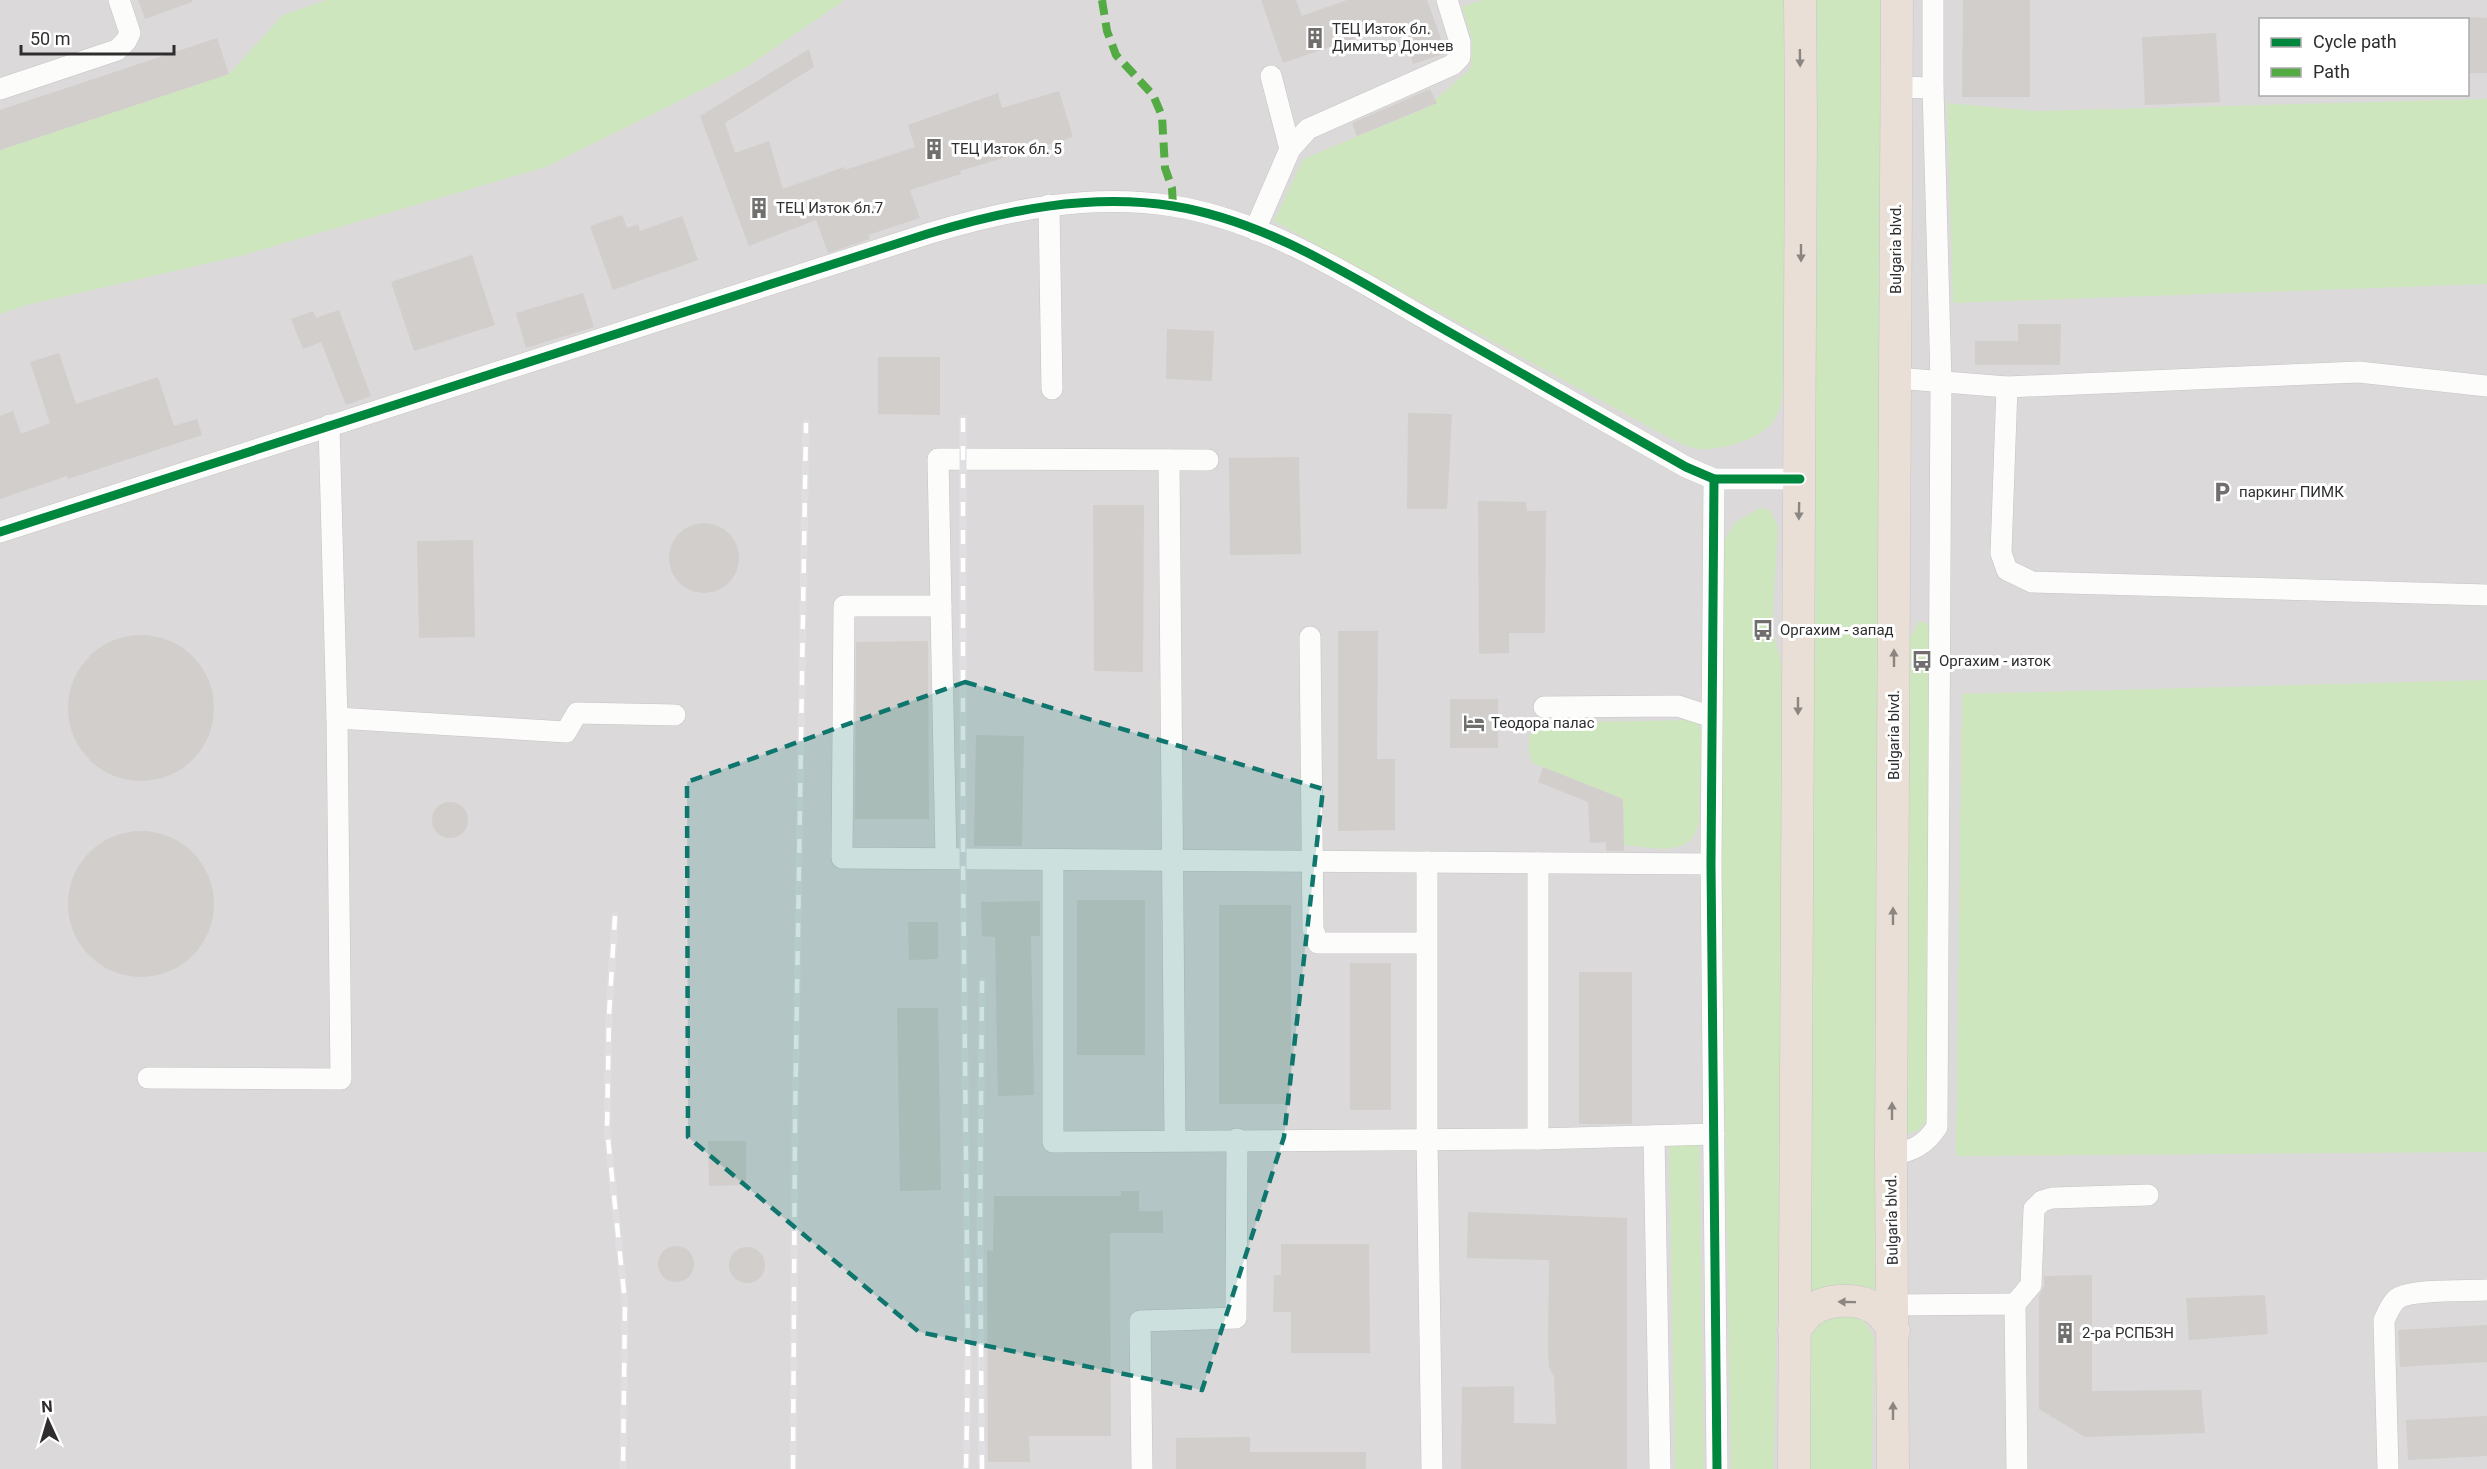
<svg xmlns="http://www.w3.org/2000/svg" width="2487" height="1469" font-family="Roboto,sans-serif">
	<rect width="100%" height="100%" fill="#ece8e4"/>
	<path fill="#dcd9db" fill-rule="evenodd" d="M0 0H2487V1469H0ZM2260 20H2468V94H2260Z"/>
	<g fill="#cee6be">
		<path d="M327 0H845L744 69 546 167 244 255 27 305 0 314V150L229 74 283 15Z"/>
		<path d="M1482 0H1786C1786 98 1785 195 1785 293 1785 322 1788 390 1777 415 1768 438 1724 450 1701 449 1691 449 1680 443 1671 439L1274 221 1303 159 1426 108 1471 68 1472 40 1462 7Z"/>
		<path d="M1812 0H1884L1878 1291 1809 1294Z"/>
		<path d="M2487 99V284L1953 303 1947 103 2037 111Z"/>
		<path d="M1759 508 1770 510 1778 527 1772 629 1787 684 1785 1164 1776 1336 1774 1469H1731L1721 875 1724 541 1735 523Z"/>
		<path d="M1919 621 1928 624 1937 653 1931 1113 1919 1130 1904 1135 1907 645Z"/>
		<path d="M2487 680V1152L1956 1156 1962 694Z"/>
		<path d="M1688 720 1698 723 1701 733 1699 821C1693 860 1653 847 1624 845L1623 799 1533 763C1526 749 1527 736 1537 723Z"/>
		<path d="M1699 1143 1704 1469H1675L1669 1145Z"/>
		<path d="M1831 1315C1856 1316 1862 1314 1874 1337L1872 1469H1809L1811 1335 1818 1322Z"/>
	</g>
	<g fill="#d1cecb">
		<path d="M138 0H192V2L145 19Z"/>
		<path d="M1261 0H1296L1302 16 1347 0H1427L1446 53 1413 64 1399 23 1283 63Z"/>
		<path d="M1963 0H2030V97H1962Z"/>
		<path d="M2468 17 2487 18V73H2468Z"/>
		<path d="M2216 33 2220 102 2145 105 2142 37Z"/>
		<path d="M217 38 229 74 0 150V110Z"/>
		<path d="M809 49 814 67 725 123 735 153 769 141 783 189 844 167 845 170 915 147 908 125 998 93 1002 108 1059 91 1073 137 960 171 961 174 910 190 920 218 868 235 870 239 828 253 816 220 749 246 700 116Z"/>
		<path d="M1430 89 1437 103 1357 136 1352 123Z"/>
		<path d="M622 215 627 228 638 224 640 231 682 216 698 260 613 290 590 226Z"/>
		<path d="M472 255 495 325 414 351 391 282Z"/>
		<path d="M583 293 594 327 526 348 516 313Z"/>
		<path d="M339 310 371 396 346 405 321 342 303 349 291 319 313 311 316 318Z"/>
		<path d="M2018 324H2061L2060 365H1975V341H2018Z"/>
		<path d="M1167 329 1214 331 1212 381 1166 379Z"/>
		<path d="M59 353 76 404 158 377 174 426 197 419 202 435 68 479 67 476 0 499V416L13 411 21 434 50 423 30 362Z"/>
		<path d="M878 357H940V415L878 414Z"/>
		<path d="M1408 413 1452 414 1447 509H1407Z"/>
		<path d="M1299 457 1301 554 1230 555 1229 458Z"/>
		<path d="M1478 501 1526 502 1527 511H1546L1545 633H1509V653L1479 654Z"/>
		<path d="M1093 505H1144L1143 672 1094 671Z"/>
		<circle cx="704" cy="558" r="35"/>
		<path d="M473 540 475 637 419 638 417 541Z"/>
		<path d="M1338 631H1378L1377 759H1395V830L1338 831Z"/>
		<circle cx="141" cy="708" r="73"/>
		<path d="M928 641 929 819H855L856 642Z"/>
		<rect x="1450" y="699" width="48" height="49"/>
		<path d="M976 735 1024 736 1022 846H974Z"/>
		<path d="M1543 767 1623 799 1624 851H1606V842L1590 843 1588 802 1538 782Z"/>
		<circle cx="450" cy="820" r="18"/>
		<circle cx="141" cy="904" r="73"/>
		<rect x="1077" y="900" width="68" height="155"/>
		<path d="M1040 901V936H1031L1034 1095 998 1096 995 937 982 936 981 902Z"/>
		<rect x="1219" y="905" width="72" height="199"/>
		<path d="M908 922H938V959L909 960Z"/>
		<rect x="1350" y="963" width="41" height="147"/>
		<rect x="1579" y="972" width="53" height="152"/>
		<path d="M897 1008H938L941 1190 900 1191Z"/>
		<path d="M708 1141H746V1185L709 1186Z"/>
		<path d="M1121 1191H1139V1211H1163V1233H1110L1111 1436H1029L1030 1462H988L987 1250 993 1251 994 1196H1121Z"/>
		<path d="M1468 1212 1627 1218V1469H1461L1462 1387 1514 1386V1423L1556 1424 1554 1377 1549 1367 1548 1348 1549 1260 1467 1258Z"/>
		<path d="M1281 1244H1369L1370 1353H1291V1312H1273L1274 1275H1281Z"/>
		<circle cx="676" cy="1264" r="18"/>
		<circle cx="747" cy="1265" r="18"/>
		<path d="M2092 1275V1391L2201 1390 2205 1433 2085 1437 2039 1409V1296L2044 1286V1276Z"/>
		<path d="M2265 1295 2268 1334 2189 1340 2186 1298Z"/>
		<path d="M2487 1325V1362L2400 1367 2398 1330Z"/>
		<path d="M2487 1416V1456L2408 1460 2406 1420Z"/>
		<path d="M1250 1437V1452H1366V1469H1176V1438Z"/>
	</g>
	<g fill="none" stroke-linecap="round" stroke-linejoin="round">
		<defs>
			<g id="minor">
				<path d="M1271 76 1290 149"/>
				<path d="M1897 87 1933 88"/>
				<path d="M0 89 117 50 126 41 130 33 119 0"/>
				<path d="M1049 205 1052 389"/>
				<path d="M1255 230 1290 149 1308 129 1452 65 1460 57V42L1447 0"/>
				<path d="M1896 378 2007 387 2359 372 2487 386"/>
				<path d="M2007 387 2001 553 2007 570 2032 582 2487 595"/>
				<path d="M1169 460 1175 1140"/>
				<path d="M1714 479 1711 864 1717 1469"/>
				<path d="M0 532 927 234C1007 210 1089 193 1173 206 1267 221 1352 277 1433 323 1517 371 1602 419 1686 467L1714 479H1800"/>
				<path d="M941 606H844L842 858 1711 864"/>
				<path d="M1310 637 1313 929 1318 943H1426"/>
				<path d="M1544 707 1678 706 1712 717"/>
				<path d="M337 718 566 732 577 713 675 715"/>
				<path d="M946 858 938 459 1208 460"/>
				<path d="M1053 860V1142L1538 1139 1714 1134"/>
				<path d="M1427 862V1140L1432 1469"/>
				<path d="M148 1078 341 1079 337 718 329 425"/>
				<path d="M1654 1136 1660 1469"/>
				<path d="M1538 1139V863"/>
				<path d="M1891 1155C1913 1151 1925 1145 1937 1127L1941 381 1933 88V0"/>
				<path d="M2015 1304 2031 1285 2034 1209 2042 1201 2052 1198 2148 1195"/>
				<path d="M1894 1305 2015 1304 2017 1469"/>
				<path d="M1142 1469 1140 1321 1236 1318 1237 1139"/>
				<path d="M2388 1469 2384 1320C2388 1312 2392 1301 2400 1297 2417 1289 2467 1291 2487 1290"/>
			</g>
			<g id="highway">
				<path d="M1794 1330C1799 1324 1804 1317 1809 1312 1826 1298 1858 1297 1876 1309 1884 1314 1889 1323 1894 1331"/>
				<path d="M1794 1469 1801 123 1800 0"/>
				<path d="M1893 1469 1891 1155 1897 0"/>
			</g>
		</defs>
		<use href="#minor" stroke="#c5c4c5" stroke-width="22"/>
		<use href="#highway" stroke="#c6c5c4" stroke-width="33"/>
		<use href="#minor" stroke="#fcfcfb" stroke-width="21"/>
		<use href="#highway" stroke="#eadfd6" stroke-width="32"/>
		<defs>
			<g id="rail">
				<path d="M963 418V858L968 1360 966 1469"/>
				<path d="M615 916 609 1015 607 1129 625 1302 623 1469"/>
				<path d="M793 1469 795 1122 806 423"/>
				<path d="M982 1469 980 1227 982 981"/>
			</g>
		</defs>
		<use href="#rail" stroke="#dfdfe1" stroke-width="7"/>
		<use href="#rail" stroke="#fff" stroke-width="4.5" stroke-dasharray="14" stroke-linecap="butt"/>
		<path stroke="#54ab44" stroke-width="8" stroke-dasharray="15 8" stroke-linecap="butt" d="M1102 0 1107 31 1116 55 1153 95 1162 116 1165 168 1172 188 1173 206"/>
		<defs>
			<g id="cycleway">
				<path d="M1714 479 1711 864 1717 1469"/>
				<path d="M0 532 927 234C1007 210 1089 193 1173 206 1267 221 1352 277 1433 323 1517 371 1602 419 1686 467L1714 479H1800"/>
			</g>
		</defs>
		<use href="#cycleway" stroke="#fff" stroke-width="13"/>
		<use href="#cycleway" stroke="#00873e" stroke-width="9"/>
	</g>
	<defs><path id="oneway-solid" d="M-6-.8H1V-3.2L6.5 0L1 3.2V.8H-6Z" transform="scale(1.5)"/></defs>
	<g fill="#8c8682">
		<use href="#oneway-solid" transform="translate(1800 58) rotate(89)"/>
		<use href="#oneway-solid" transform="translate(1801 253) rotate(90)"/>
		<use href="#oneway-solid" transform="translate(1799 511) rotate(91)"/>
		<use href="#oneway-solid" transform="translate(1894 658) rotate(-90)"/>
		<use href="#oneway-solid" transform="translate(1798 706) rotate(90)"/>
		<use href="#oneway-solid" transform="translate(1893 916) rotate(-90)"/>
		<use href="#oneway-solid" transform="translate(1892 1111) rotate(-90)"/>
		<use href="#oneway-solid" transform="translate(1847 1302) rotate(-179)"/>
		<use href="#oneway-solid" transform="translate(1893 1411) rotate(-90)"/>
	</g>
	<path fill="#0f766e" fill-opacity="0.2" stroke="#0f766e" stroke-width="4.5" stroke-dasharray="12 8" stroke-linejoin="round" d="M965 682 1323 789 1284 1137 1202 1390 919 1332 688 1137 687 782Z"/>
	<defs>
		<symbol id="building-bare" viewBox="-9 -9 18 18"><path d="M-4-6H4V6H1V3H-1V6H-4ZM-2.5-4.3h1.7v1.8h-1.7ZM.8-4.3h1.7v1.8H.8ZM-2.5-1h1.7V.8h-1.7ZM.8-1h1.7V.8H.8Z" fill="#706f6e" stroke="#fff" stroke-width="2.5" paint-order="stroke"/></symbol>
		<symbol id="parking-bare" viewBox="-9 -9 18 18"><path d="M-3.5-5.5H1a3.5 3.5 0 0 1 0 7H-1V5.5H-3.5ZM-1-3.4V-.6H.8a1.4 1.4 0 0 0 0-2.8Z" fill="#706f6e" stroke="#fff" stroke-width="2.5" paint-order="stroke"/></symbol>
		<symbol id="bus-bare" viewBox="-9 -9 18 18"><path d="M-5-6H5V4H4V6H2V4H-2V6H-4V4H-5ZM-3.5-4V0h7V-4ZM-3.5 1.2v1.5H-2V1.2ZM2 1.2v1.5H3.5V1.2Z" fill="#706f6e" stroke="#fff" stroke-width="2.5" paint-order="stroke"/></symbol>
		<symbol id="hotel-bare" viewBox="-9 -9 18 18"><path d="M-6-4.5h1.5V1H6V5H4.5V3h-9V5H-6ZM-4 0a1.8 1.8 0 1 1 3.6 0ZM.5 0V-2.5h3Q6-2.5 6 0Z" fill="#706f6e" stroke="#fff" stroke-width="2.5" paint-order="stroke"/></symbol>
	</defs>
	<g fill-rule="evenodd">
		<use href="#building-bare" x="1300" y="23" width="30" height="30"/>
		<use href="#building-bare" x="919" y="134" width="30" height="30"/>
		<use href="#building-bare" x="744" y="193" width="30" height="30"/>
		<use href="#parking-bare" x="2207" y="477" width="30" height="30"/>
		<use href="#bus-bare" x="1748" y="615" width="30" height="30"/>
		<use href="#bus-bare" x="1907" y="646" width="30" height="30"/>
		<use href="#hotel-bare" x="1459" y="708" width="30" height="30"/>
		<use href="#building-bare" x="2050" y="1318" width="30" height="30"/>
	</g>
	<g text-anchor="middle" stroke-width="6" stroke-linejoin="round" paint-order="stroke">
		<g font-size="15" fill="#2e2e2e" stroke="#fff" text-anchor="start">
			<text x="1332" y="34">ТЕЦ Изток бл.<tspan x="1332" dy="17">Димитър Дончев</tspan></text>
			<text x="951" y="154">ТЕЦ Изток бл. 5</text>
			<text x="776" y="213">ТЕЦ Изток бл.7</text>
			<text x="2239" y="497">паркинг ПИМК</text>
			<text x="1780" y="635">Оргахим - запад</text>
			<text x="1939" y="666">Оргахим - изток</text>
			<text x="1491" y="728">Теодора палас</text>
			<text x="2082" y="1338">2-ра РСПБЗН</text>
		</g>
		<g font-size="15" fill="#2e2e2e" stroke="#fff">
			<text transform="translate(1896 249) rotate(-90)" y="5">Bulgaria blvd.</text>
			<text transform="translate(1894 735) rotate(-90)" y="5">Bulgaria blvd.</text>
			<text transform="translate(1892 1220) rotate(-91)" y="5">Bulgaria blvd.</text>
		</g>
	</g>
	<rect x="2259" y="18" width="210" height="78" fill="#ffffff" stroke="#ababab" stroke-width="1.5"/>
	<rect x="2271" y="38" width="30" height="9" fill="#00873e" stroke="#ababab" stroke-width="1.5"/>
	<text x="2313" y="48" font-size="18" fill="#2e2e2e">Cycle path</text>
	<rect x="2271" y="68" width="30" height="9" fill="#54ab44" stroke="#ababab" stroke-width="1.5"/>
	<text x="2313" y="78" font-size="18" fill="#2e2e2e">Path</text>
	<g transform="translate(48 1421) rotate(356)" stroke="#ffffff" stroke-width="4.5" paint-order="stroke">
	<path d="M0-4.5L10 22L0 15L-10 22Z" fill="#2e2e2e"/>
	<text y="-9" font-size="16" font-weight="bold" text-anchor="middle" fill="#2e2e2e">N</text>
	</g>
	<path d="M21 45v9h153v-9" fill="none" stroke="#2e2e2e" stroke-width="3"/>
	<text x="30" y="45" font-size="18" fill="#2e2e2e" stroke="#ffffff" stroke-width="4.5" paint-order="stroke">50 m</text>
</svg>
